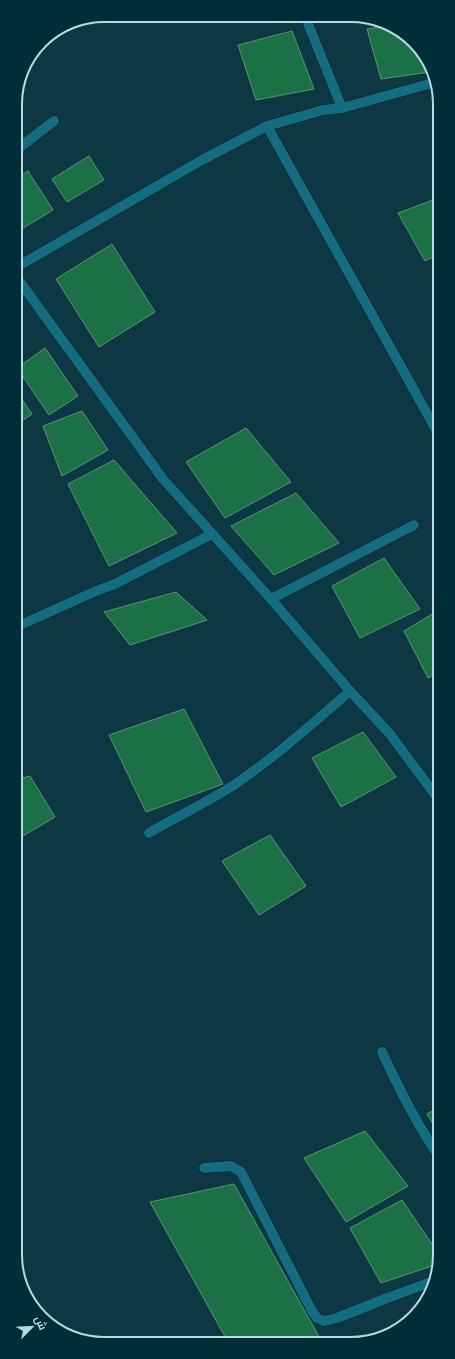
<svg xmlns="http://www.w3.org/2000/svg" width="455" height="1359" font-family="Quicksand,Cairo,sans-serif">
	<rect width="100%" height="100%" fill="#0d3843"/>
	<g fill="#1b7046" stroke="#5a9572">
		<path d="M385 26 414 41 430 72 381 79 367 29Z"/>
		<path d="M292 31 314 89 256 100 238 45Z"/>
		<path d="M89 156 104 180 67 202 52 179Z"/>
		<path d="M28 171 53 210 15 233V179Z"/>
		<path d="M433 200 438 208 439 254 425 261 398 213Z"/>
		<path d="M112 244 155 312 99 347 56 279Z"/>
		<path d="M45 348 78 396 49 415 17 368Z"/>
		<path d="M16 391 32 414 16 425Z"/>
		<path d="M82 411 108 450 62 476 43 426Z"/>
		<path d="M246 428 291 482 225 518 186 462Z"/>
		<path d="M114 460 177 533 109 566 68 484Z"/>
		<path d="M296 493 339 543 274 575 231 526Z"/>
		<path d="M384 558 420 609 360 638 332 586Z"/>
		<path d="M176 592 207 620 130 645 104 612Z"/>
		<path d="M439 610V672L428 678 404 631Z"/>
		<path d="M184 709 223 784 146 812 109 735Z"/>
		<path d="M363 732 396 777 341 807 312 758Z"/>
		<path d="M30 776 55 817 16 840V780Z"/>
		<path d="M270 835 306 886 259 915 222 861Z"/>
		<path d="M440 1107V1135L427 1114Z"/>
		<path d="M365 1131 408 1186 346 1222 304 1158Z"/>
		<path d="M234 1184 322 1342H228L150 1202Z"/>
		<path d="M402 1200 440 1256V1260L438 1264 381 1283 350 1228Z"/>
	</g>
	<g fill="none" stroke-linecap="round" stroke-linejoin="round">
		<defs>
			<g id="minor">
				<path d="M305 16 342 108"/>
				<path d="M267 126 439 435"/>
				<path d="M15 151 54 121"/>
				<path d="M15 268 202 160 267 126 323 110 342 108 436 82"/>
				<path d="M15 275 163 479 271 599 350 691 390 734 439 800"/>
				<path d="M271 599 414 525"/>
				<path d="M16 627 96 591 115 584 212 534"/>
				<path d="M149 833C177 817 207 802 234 785 275 757 312 724 350 691"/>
				<path d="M382 1052C399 1088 417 1125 440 1158"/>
				<path d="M204 1168 231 1166 241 1172 312 1311 317 1318 324 1321 337 1318 390 1297 431 1282"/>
			</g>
		</defs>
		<use href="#minor" stroke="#051e24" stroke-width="11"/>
		<use href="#minor" stroke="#146c80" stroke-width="10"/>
	</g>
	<path d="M0 0H455V1359H0ZM104 22H351A82 82 0 0 1 433 104V1255A82 82 0 0 1 351 1337H104A82 82 0 0 1 22 1255V104A82 82 0 0 1 104 22Z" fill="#002e38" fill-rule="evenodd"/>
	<path fill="none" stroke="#b5dae4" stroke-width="2" d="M104 22H351A82 82 0 0 1 433 104V1255A82 82 0 0 1 351 1337H104A82 82 0 0 1 22 1255V104A82 82 0 0 1 104 22Z"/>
	<g transform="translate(32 1327) rotate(66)" stroke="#002e38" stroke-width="3" paint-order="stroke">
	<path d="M0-3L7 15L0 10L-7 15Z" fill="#b5dae4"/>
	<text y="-6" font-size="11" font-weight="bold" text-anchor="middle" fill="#b5dae4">ش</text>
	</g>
</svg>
